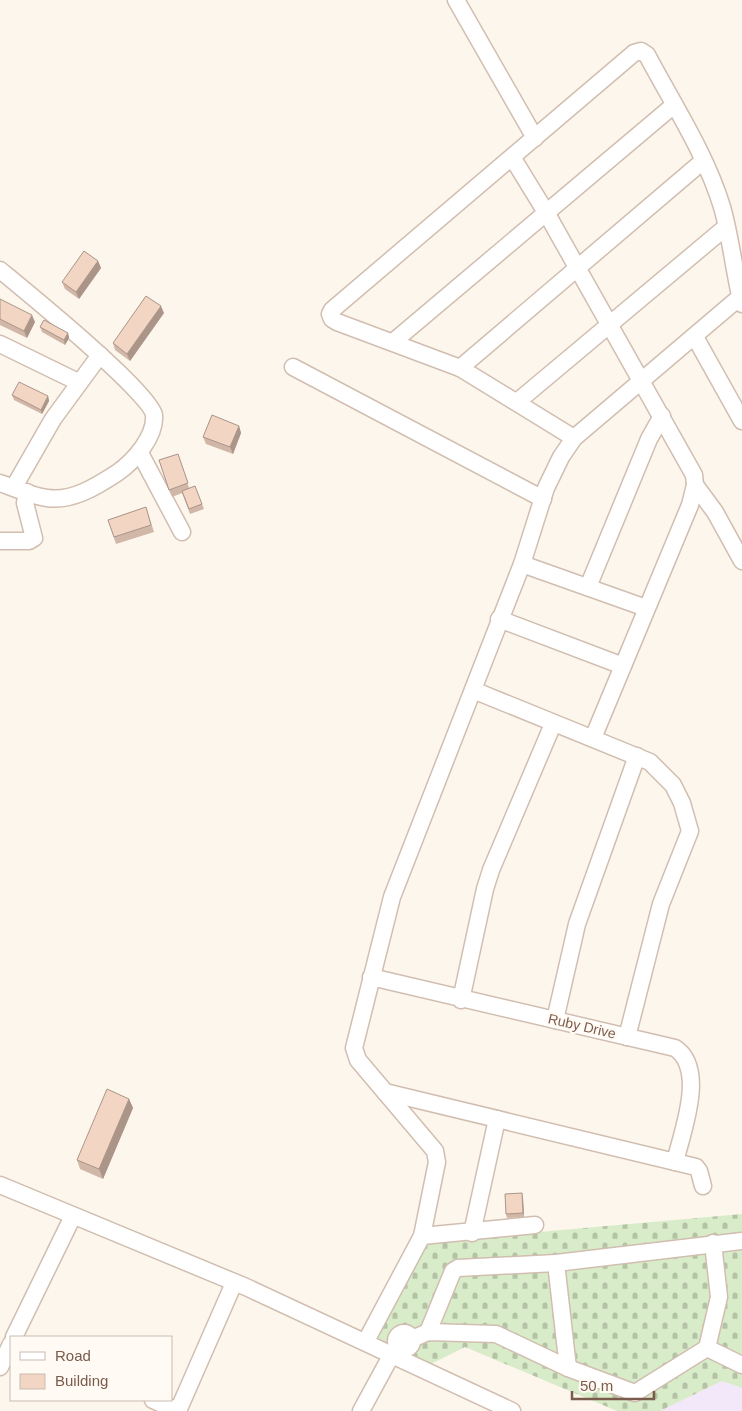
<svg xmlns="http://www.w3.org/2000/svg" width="742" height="1411" font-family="Helvetica,sans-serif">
	<defs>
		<pattern id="cemetery-stones" width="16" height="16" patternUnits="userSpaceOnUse" patternTransform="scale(1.25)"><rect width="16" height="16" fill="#d8ecc9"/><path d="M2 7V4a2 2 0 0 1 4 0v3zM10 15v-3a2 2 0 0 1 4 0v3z" fill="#b4c2a5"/></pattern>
	</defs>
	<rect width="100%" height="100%" fill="#fdf6ec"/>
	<path fill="#f3e8fa" d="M722 1381 742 1388V1411H660Z"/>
	<path fill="url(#cemetery-stones)" d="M742 1214V1388L722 1381 660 1411H617L465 1347 427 1366 376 1337 428 1242Z"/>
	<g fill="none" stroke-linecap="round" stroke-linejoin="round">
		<defs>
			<g id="minor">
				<path d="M456 0 535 138"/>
				<path d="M512 157 547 214 694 475 695 485 690 505 593 738"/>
				<path d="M0 270C23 289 151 393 154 415 156 437 133 462 117 473 97 486 72 502 47 498 31 496 15 488 0 483"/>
				<path d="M695 337 742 421"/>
				<path d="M393 342 674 105"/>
				<path d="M0 344 78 382"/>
				<path d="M293 367 543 499"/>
				<path d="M460 368 703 161"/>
				<path d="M517 402 726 227"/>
				<path d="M574 438 460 368 337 322 332 319 330 314 332 310 634 53 641 51 647 55C673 104 706 154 722 207 731 238 734 272 742 304"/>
				<path d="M140 453 182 532"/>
				<path d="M695 485 715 512 742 561"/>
				<path d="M14 487 53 419 100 355"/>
				<path d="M0 541H29L34 538 25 503 27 492"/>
				<path d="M522 564 646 608"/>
				<path d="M588 587 649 439 662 416"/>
				<path d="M499 619 623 666"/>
				<path d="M473 690 650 762 673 785 682 803 690 831 661 904 627 1037"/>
				<path d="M371 977 675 1048C707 1069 682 1132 675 1162"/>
				<path d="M461 1000 485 889 491 870 553 724"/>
				<path d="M555 1020 577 924 637 756"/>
				<path d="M385 1092 696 1167 699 1171 703 1186"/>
				<path d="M0 1185 246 1287 512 1411"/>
				<path d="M472 1233 497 1119"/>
				<path d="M422 1236 535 1225"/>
				<path d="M556 1263 568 1368"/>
				<path d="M428 1332 453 1271 458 1268 556 1263 742 1241"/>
				<circle cx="404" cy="1341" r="8"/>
				<path d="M14 1337 73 1216"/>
				<path d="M412 1339 428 1332 496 1334 568 1368 635 1393 707 1348 742 1365"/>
				<path d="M366 1341 422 1236 437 1162 435 1151 358 1060 354 1048 392 897 522 564 546 488 561 457 574 438 740 297"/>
				<path d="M707 1348 719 1297 713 1243"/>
				<path d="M0 1367 11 1344"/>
				<path d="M153 1400 178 1411"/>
				<path d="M178 1411 234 1283"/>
				<path d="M361 1411 392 1354"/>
			</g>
		</defs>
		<use href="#minor" stroke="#d1beb0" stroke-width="19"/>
		<use href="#minor" stroke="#fff" stroke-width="16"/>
	</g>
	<g fill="#d1b7a8">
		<path d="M98 261 101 268 79 299 65 289 62 282Z"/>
		<path d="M0 299 35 322 27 338 0 325Z"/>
		<path d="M164 313 130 361 115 350 113 343Z"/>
		<path d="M40 327 68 333 69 338 65 345 42 332Z"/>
		<path d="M12 395 48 396 49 401 42 414 14 400Z"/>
		<path d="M239 426 241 433 233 454 206 444 203 437Z"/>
		<path d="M178 454 189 488 195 486 204 509 190 514 182 493 172 497 159 460Z"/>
		<path d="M146 507 154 532 116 544 108 520Z"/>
		<path d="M129 1099 133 1108 103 1179 80 1169 77 1160Z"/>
		<path d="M523 1198 524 1217 507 1218 506 1214Z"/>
	</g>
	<g fill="#aa9588">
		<path d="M98 261 101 268 79 299 76 292Z"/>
		<path d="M161 306 164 313 130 361 127 354Z"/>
		<path d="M32 315 35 322 27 338 24 331Z"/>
		<path d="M68 333 69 338 65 345 64 340Z"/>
		<path d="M48 396 49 401 42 414 41 410Z"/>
		<path d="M239 426 241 433 233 454 230 447Z"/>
		<path d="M129 1099 133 1108 103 1179 99 1169Z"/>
		<path d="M522 1193 523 1198 524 1217 523 1213Z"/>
	</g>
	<g fill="#f3d5c3" stroke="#aa9588">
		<path d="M84 251 98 261 76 292 62 282Z"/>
		<path d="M146 296 161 306 127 354 113 343Z"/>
		<path d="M0 299 32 315 24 331 0 319Z"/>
		<path d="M44 320 68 333 64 340 40 327Z"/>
		<path d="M19 382 48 396 41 410 12 395Z"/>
		<path d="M212 415 239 426 230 447 203 437Z"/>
		<path d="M178 454 188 483 169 490 159 460Z"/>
		<path d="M195 486 202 504 189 509 182 491Z"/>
		<path d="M146 507 151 525 114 537 108 520Z"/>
		<path d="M107 1089 129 1099 99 1169 77 1160Z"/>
		<path d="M522 1193 523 1213 506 1214 505 1194Z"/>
	</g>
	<g text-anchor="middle" stroke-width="4.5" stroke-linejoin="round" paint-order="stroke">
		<g font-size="14" fill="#7a5c4d" stroke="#fffaf3">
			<text transform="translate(582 1026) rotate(13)" y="5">Ruby Drive</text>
		</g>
	</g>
	<rect x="10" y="1336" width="162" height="65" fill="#fffaf3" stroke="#cabbb1"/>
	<rect x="20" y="1352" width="25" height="8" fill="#ffffff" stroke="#cabbb1"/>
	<text x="55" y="1361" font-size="15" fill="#7a5c4d">Road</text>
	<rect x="20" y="1374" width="25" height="15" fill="#f3d5c3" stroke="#cabbb1"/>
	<text x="55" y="1386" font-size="15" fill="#7a5c4d">Building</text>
	<path d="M572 1391v8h82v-8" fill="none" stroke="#7a5c4d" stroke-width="2.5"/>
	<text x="580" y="1391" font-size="15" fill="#7a5c4d" stroke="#fffaf3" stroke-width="4" paint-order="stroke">50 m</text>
</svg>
